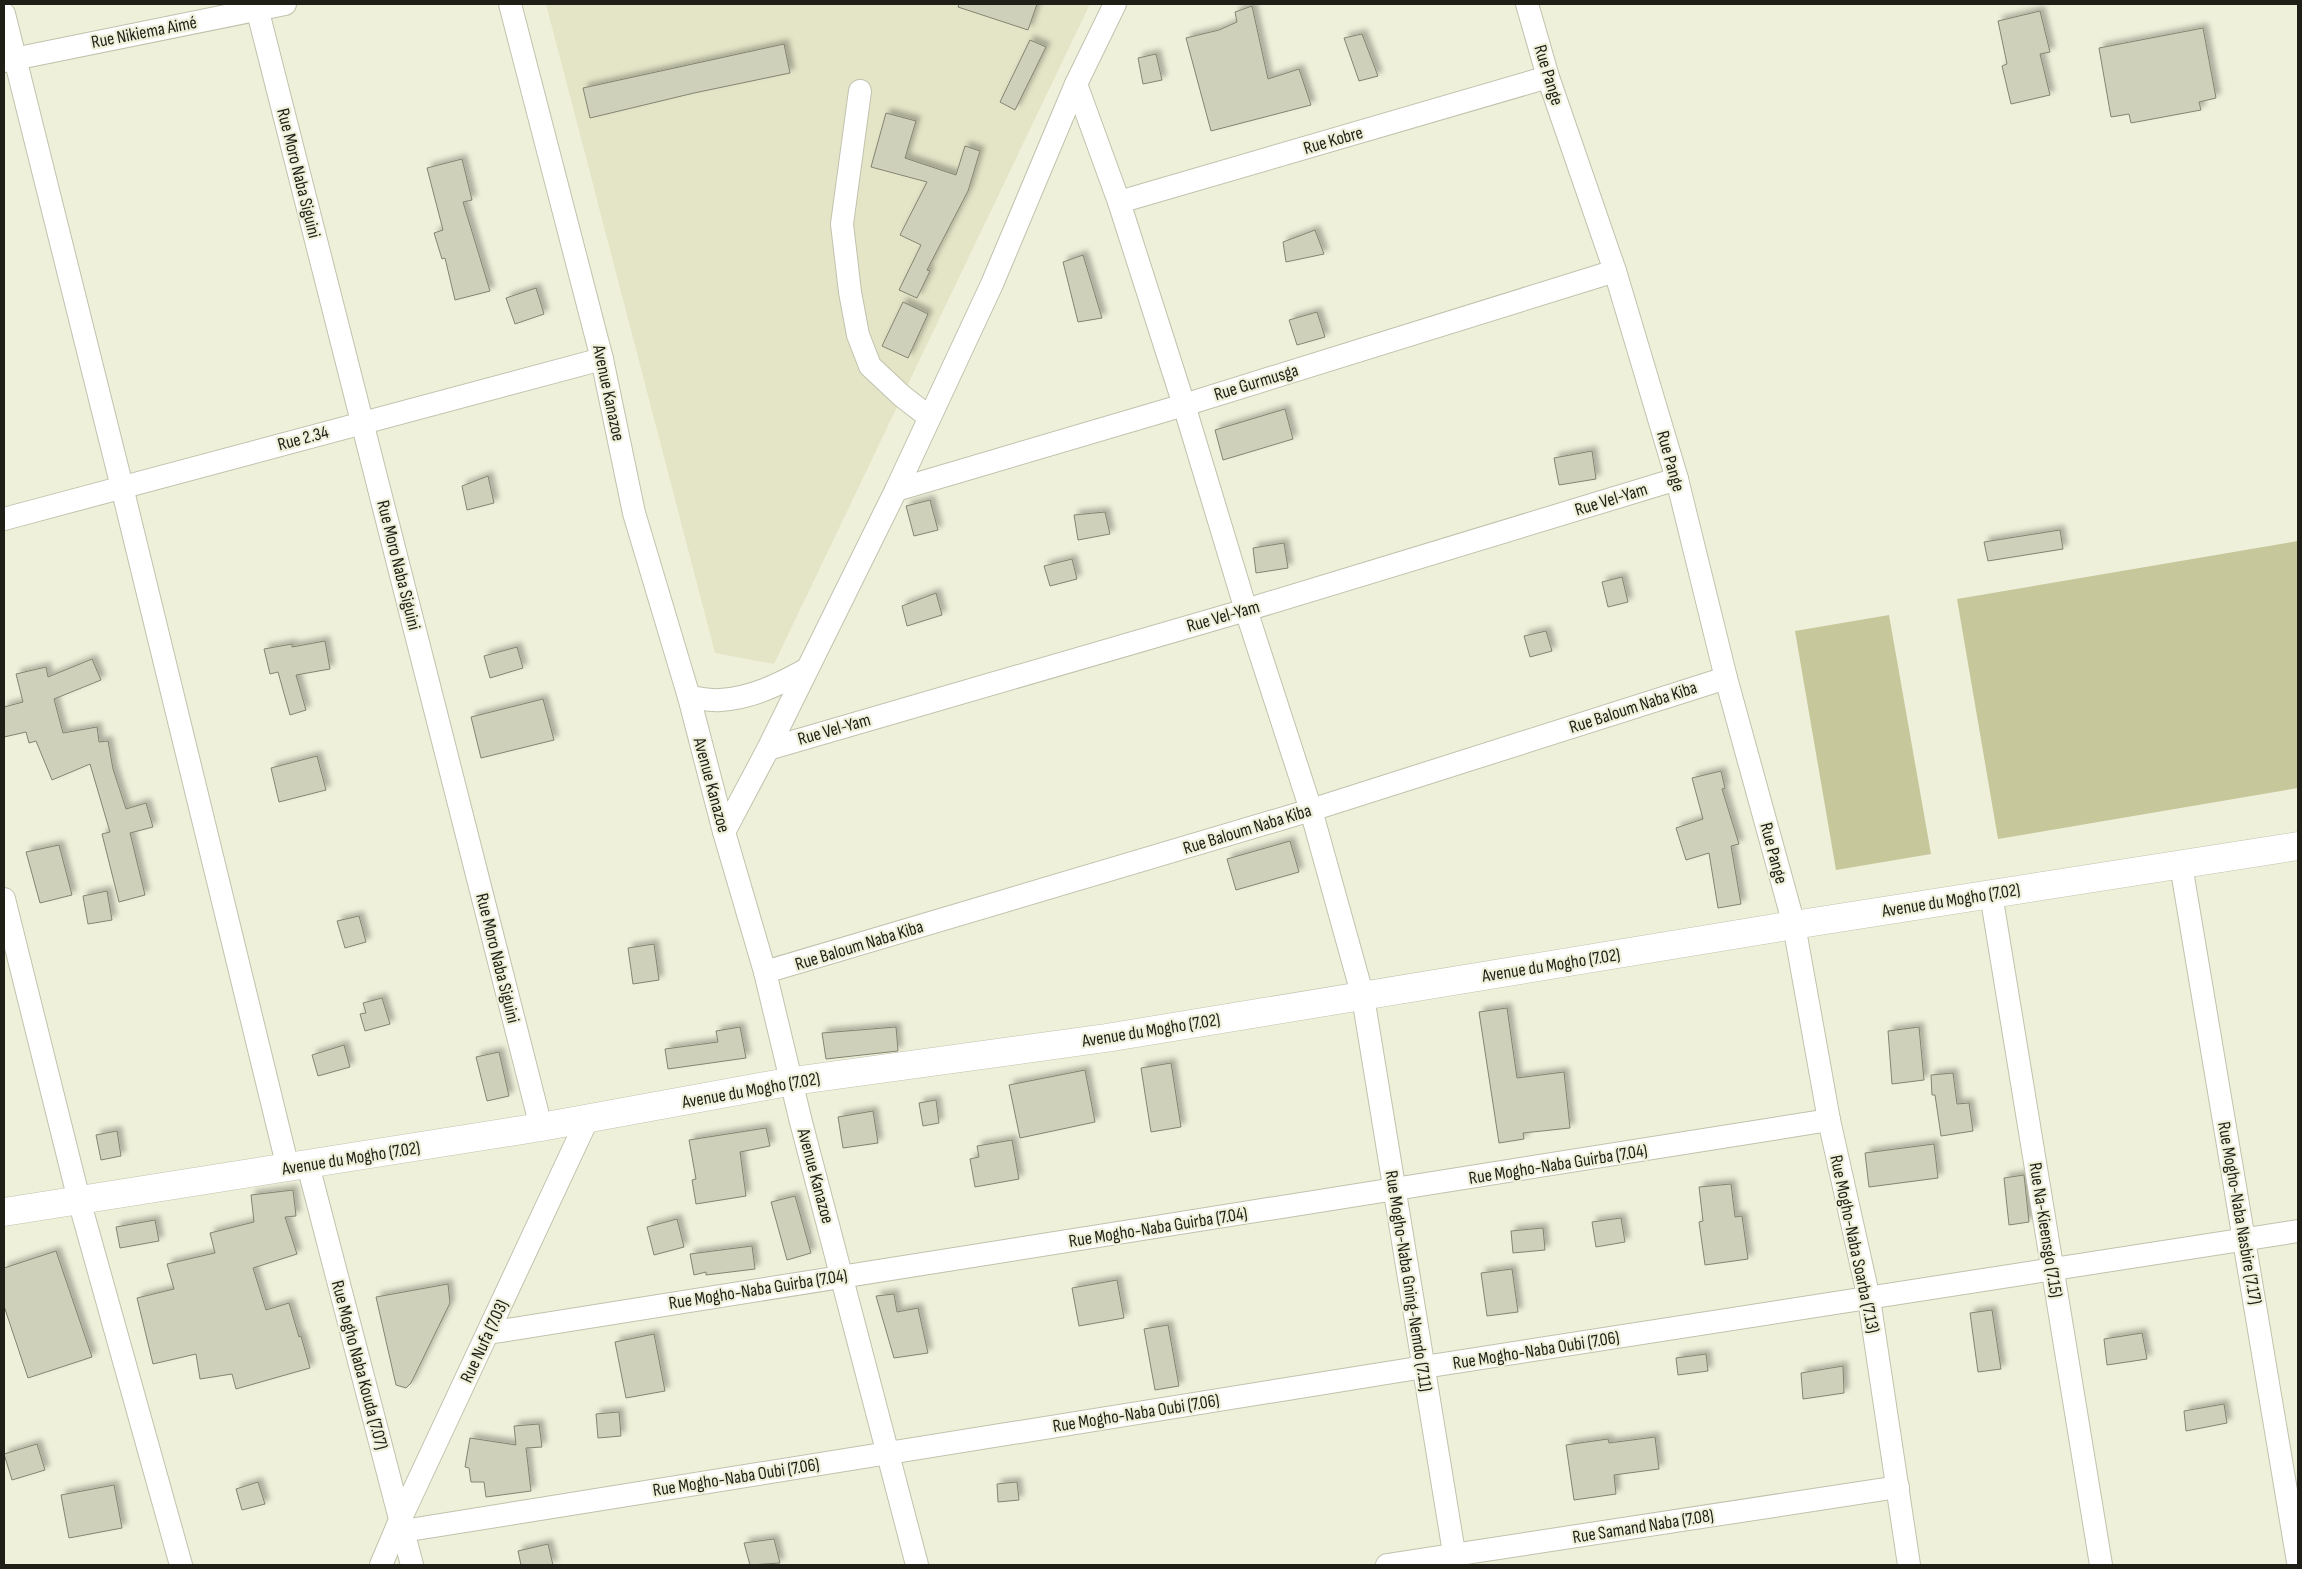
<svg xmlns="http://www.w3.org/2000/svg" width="2302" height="1569" font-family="'Sofia Sans Condensed',sans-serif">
	<defs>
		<filter id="shadow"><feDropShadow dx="4.5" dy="-4.5" stdDeviation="2.5" flood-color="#0004"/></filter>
	</defs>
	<rect width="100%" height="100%" fill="#eff0da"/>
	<path fill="#e4e5c7" d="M546 4H1090L774 664 715 653Z"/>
	<g fill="#c6c79b">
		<path d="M2298 541V788L1998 839 1957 599Z"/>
		<path d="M1889 615 1931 854 1836 870 1795 631Z"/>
	</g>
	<g fill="#cfd0ba" stroke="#848571" filter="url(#shadow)">
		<path d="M959 4H1037L1028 30 958 7Z"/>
		<path d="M1252 6 1268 79 1299 69 1311 105 1211 131 1186 38 1219 30 1237 22 1235 12Z"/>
		<path d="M2040 11 2050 52 2040 54 2050 95 2011 104 2002 66 2007 64 1998 21Z"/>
		<path d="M2203 28 2216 98 2199 102 2201 110 2131 123 2129 114 2111 117 2099 48Z"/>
		<path d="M1362 34 1378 76 1359 81 1344 38Z"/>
		<path d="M1030 40 1046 47 1015 110 1000 102Z"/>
		<path d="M784 44 790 73 694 93 590 118 583 88Z"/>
		<path d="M1156 54 1162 80 1143 84 1138 58Z"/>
		<path d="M886 113 916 121 905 158 956 175 965 146 980 151 968 191 927 270 930 271 917 298 899 290 921 245 900 235 927 182 871 167Z"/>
		<path d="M462 159 472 200 463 202 490 291 455 300 445 258 442 259 434 233 443 230 427 168Z"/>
		<path d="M1315 230 1324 254 1286 262 1283 242Z"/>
		<path d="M1083 255 1102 318 1078 322 1063 262Z"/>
		<path d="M536 288 544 314 515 324 506 298Z"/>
		<path d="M903 302 928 314 908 358 882 346Z"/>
		<path d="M1317 312 1325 337 1297 345 1289 320Z"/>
		<path d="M1285 409 1293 439 1223 460 1215 430Z"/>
		<path d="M1592 451 1596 479 1559 485 1554 458Z"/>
		<path d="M488 476 494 503 467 510 462 486Z"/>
		<path d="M930 500 938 530 914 536 906 506Z"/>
		<path d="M1105 512 1110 534 1078 540 1074 515Z"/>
		<path d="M2060 530 2063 549 1988 561 1984 542Z"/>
		<path d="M1284 543 1288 568 1256 573 1253 548Z"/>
		<path d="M1072 559 1077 579 1050 586 1044 566Z"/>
		<path d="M1622 577 1628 602 1608 607 1602 582Z"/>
		<path d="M936 593 942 615 907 626 902 606Z"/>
		<path d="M1546 631 1552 651 1530 657 1524 636Z"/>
		<path d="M325 641 330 669 296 675 306 710 290 715 278 672 270 674 264 649 292 644V647Z"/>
		<path d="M517 647 523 668 490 678 484 656Z"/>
		<path d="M92 659 101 680 54 699 63 733 97 727 99 742 108 741 113 769 126 809 146 803 153 827 130 833 145 895 119 902 102 834 110 832 90 764 52 780 36 741 29 743 26 732 4 737V707L23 702 16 674 46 667 48 677Z"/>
		<path d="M543 699 554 740 481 758 471 717Z"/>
		<path d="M317 756 326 790 279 802 271 768Z"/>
		<path d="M1721 771 1725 788 1722 789 1739 844 1731 846 1741 904 1718 908 1709 853 1686 860 1676 828 1703 819 1692 778Z"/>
		<path d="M1290 841 1299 872 1236 890 1227 859Z"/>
		<path d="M59 845 72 895 40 903 26 852Z"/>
		<path d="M107 891 112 920 88 924 83 896Z"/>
		<path d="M359 916 366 942 345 948 337 921Z"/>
		<path d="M654 944 659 980 633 984 628 948Z"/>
		<path d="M382 998 390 1024 365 1031 360 1014 366 1013 363 1003Z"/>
		<path d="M1507 1008 1517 1078 1564 1072 1570 1128 1523 1133 1524 1139 1499 1143 1479 1012Z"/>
		<path d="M740 1027 746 1058 668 1069 665 1049 718 1042 716 1031Z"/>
		<path d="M896 1027 898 1051 826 1059 822 1033Z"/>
		<path d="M1919 1027 1924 1080 1892 1084 1888 1031Z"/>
		<path d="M344 1045 350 1067 318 1076 312 1055Z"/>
		<path d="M499 1052 509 1096 487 1101 476 1057Z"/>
		<path d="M1171 1063 1181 1127 1151 1132 1141 1068Z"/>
		<path d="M1085 1070 1095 1122 1020 1138 1009 1085Z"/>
		<path d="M1953 1073 1957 1104 1969 1103 1973 1131 1941 1136 1935 1095H1932L1931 1075Z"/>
		<path d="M936 1100 939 1123 923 1126 919 1103Z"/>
		<path d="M873 1111 878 1143 843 1148 838 1117Z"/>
		<path d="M766 1128 770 1146 740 1152 746 1196 696 1204 692 1180 696 1179 689 1140Z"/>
		<path d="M117 1131 121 1156 101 1160 96 1135Z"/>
		<path d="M1012 1140 1019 1179 975 1187 970 1159 979 1157 977 1146Z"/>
		<path d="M1934 1144 1938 1178 1869 1187 1865 1153Z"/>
		<path d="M2024 1175 2029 1222 2009 1225 2004 1178Z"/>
		<path d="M1731 1184 1735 1217 1742 1216 1748 1259 1705 1265 1699 1222 1703 1221 1699 1187Z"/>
		<path d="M293 1190 296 1216 285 1217 297 1254 253 1268 266 1310 289 1303 299 1337 301 1336 310 1368 236 1389 232 1374 200 1379 196 1354 153 1364 137 1298 174 1289 167 1264 215 1253 210 1233 254 1222 251 1195Z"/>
		<path d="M795 1196 811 1253 787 1260 771 1202Z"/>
		<path d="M1621 1218 1625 1242 1596 1247 1592 1222Z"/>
		<path d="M677 1219 684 1247 654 1255 647 1227Z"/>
		<path d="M155 1220 159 1241 120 1248 116 1227Z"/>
		<path d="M1543 1228 1545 1250 1513 1253 1511 1231Z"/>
		<path d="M752 1246 755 1269 706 1275V1272L694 1275 690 1254Z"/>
		<path d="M56 1251 92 1357 28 1378 4 1306V1268Z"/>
		<path d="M1512 1269 1518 1312 1487 1316 1481 1273Z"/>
		<path d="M1117 1280 1124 1318 1079 1326 1072 1288Z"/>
		<path d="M448 1284 450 1303 411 1383 406 1388 396 1385 376 1297Z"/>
		<path d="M894 1294 897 1312 918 1308 928 1353 894 1358 876 1296Z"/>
		<path d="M1992 1310 2001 1369 1978 1372 1970 1313Z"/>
		<path d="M1168 1325 1179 1386 1155 1390 1144 1329Z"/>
		<path d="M2142 1333 2147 1359 2107 1365 2104 1339Z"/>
		<path d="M654 1334 665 1391 626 1398 615 1342Z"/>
		<path d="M1706 1354 1708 1371 1678 1375 1676 1358Z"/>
		<path d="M1843 1366 1844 1393 1803 1399 1801 1373Z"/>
		<path d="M2224 1404 2227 1423 2186 1431 2184 1411Z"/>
		<path d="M619 1412 621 1436 598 1438 596 1414Z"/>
		<path d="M539 1424 542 1447 526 1448 531 1491 486 1497 484 1482H471L469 1468 465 1467 470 1438 516 1445 514 1426Z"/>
		<path d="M1655 1437 1659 1469 1614 1475 1616 1494 1574 1500 1566 1445 1608 1439 1609 1443Z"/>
		<path d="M37 1444 45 1470 12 1480 4 1454Z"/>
		<path d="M258 1482 265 1504 242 1510 236 1489Z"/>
		<path d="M1017 1482 1019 1500 998 1502 997 1484Z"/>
		<path d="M114 1485 122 1528 69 1538 61 1495Z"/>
		<path d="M774 1539 780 1563 750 1565 744 1543Z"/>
		<path d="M548 1544 553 1565H521L518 1551Z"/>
	</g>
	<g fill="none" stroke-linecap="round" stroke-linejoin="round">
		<defs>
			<g id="minor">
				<path d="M256 4 541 1127"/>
				<path d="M510 4 602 359 634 513 689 697 724 832 765 972 801 1122 917 1565"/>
				<path d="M1527 4 1548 77 1615 271 1677 479 1726 678 1794 925 1829 1120 1869 1299 1909 1565"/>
				<path d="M4 14 122 487 288 1168"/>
				<path d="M4 61 285 4"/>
				<path d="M1076 84 1119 202 1184 405 1246 610 1311 810 1363 997 1456 1565"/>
				<path d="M860 91 842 224 850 292 858 335 870 366 902 396 929 417"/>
				<path d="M1119 202 1548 77"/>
				<path d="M896 490 1184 405 1615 271"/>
				<path d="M4 519 602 359"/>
				<path d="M689 697C699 698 710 701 720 700 752 698 780 684 807 669"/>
				<path d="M768 749 1246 610 1677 479"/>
				<path d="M724 832 768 749 896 490 992 284 1076 84 1115 4"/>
				<path d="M2181 865 2298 1562"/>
				<path d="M1991 894 2101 1565"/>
				<path d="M4 899 79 1200 181 1565"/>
				<path d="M765 972 1311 810 1726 678"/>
				<path d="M308 1165 412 1565"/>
				<path d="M488 1333C935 1260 1382 1193 1829 1120"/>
				<path d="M403 1531 1424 1367 2298 1231"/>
				<path d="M381 1565 400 1520 588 1118"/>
				<path d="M1387 1565 1898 1487"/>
			</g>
			<path id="major" d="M4 1212 541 1127 793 1081 1106 1038 1794 925 2298 846"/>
		</defs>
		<use href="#minor" stroke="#c1c2ad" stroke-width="24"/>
		<use href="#major" stroke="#c1c2ad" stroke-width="29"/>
		<use href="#minor" stroke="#fff" stroke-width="22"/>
		<use href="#major" stroke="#fff" stroke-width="28"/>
	</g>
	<g text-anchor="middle" stroke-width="4.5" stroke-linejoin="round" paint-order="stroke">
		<g font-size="18" fill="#1f1f17" stroke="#eff0da">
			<text transform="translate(144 32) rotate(-11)" y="6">Rue Nikiema Aimé</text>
			<text transform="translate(1549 75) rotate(73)" y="6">Rue Pange</text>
			<text transform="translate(1333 140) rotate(-16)" y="6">Rue Kobre</text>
			<text transform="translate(299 173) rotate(76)" y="6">Rue Moro Naba Siguini</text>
			<text transform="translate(1256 382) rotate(-17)" y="6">Rue Gurmusga</text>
			<text transform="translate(609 393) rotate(78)" y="6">Avenue Kanazoe</text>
			<text transform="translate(303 438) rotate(-15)" y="6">Rue 2.34</text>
			<text transform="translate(1671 461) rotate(74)" y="6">Rue Pange</text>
			<text transform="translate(1611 499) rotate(-17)" y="6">Rue Vel-Yam</text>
			<text transform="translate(399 565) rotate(76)" y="6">Rue Moro Naba Siguini</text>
			<text transform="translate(1223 616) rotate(-16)" y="6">Rue Vel-Yam</text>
			<text transform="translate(1633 707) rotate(-18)" y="6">Rue Baloum Naba Kiba</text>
			<text transform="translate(834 729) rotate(-16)" y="6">Rue Vel-Yam</text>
			<text transform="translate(712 785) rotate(75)" y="6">Avenue Kanazoe</text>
			<text transform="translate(1247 829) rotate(-17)" y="6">Rue Baloum Naba Kiba</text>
			<text transform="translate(1774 853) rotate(75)" y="6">Rue Pange</text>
			<text transform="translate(1951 900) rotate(-9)" y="6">Avenue du Mogho (7.02)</text>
			<text transform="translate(859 945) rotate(-17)" y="6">Rue Baloum Naba Kiba</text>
			<text transform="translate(498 958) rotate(76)" y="6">Rue Moro Naba Siguini</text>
			<text transform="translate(1551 965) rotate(-9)" y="6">Avenue du Mogho (7.02)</text>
			<text transform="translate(1151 1030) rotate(-9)" y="6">Avenue du Mogho (7.02)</text>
			<text transform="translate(751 1090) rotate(-10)" y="6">Avenue du Mogho (7.02)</text>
			<text transform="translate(351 1158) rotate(-9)" y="6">Avenue du Mogho (7.02)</text>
			<text transform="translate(1558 1164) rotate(-9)" y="6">Rue Mogho-Naba Guirba (7.04)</text>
			<text transform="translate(816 1176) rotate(75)" y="6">Avenue Kanazoe</text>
			<text transform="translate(2240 1213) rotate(80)" y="6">Rue Mogho-Naba Nasbire (7.17)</text>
			<text transform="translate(1158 1227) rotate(-9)" y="6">Rue Mogho-Naba Guirba (7.04)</text>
			<text transform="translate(2046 1230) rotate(81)" y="6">Rue Na-Kieensgo (7.15)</text>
			<text transform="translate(1855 1244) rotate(78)" y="6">Rue Mogho-Naba Soarba (7.13)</text>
			<text transform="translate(1409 1281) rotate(81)" y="6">Rue Mogho-Naba Gning-Nemdo (7.11)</text>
			<text transform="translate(758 1289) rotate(-9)" y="6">Rue Mogho-Naba Guirba (7.04)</text>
			<text transform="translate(484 1341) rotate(-65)" y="6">Rue Nufa (7.03)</text>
			<text transform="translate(1536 1350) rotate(-9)" y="6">Rue Mogho-Naba Oubi (7.06)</text>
			<text transform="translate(360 1365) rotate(75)" y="6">Rue Mogho Naba Kouda (7.07)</text>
			<text transform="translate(1136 1413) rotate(-9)" y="6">Rue Mogho-Naba Oubi (7.06)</text>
			<text transform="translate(736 1477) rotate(-9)" y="6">Rue Mogho-Naba Oubi (7.06)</text>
			<text transform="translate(1643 1526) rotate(-9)" y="6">Rue Samand Naba (7.08)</text>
		</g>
	</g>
	<rect width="2302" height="1569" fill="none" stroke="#1f1f17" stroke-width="10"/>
</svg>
